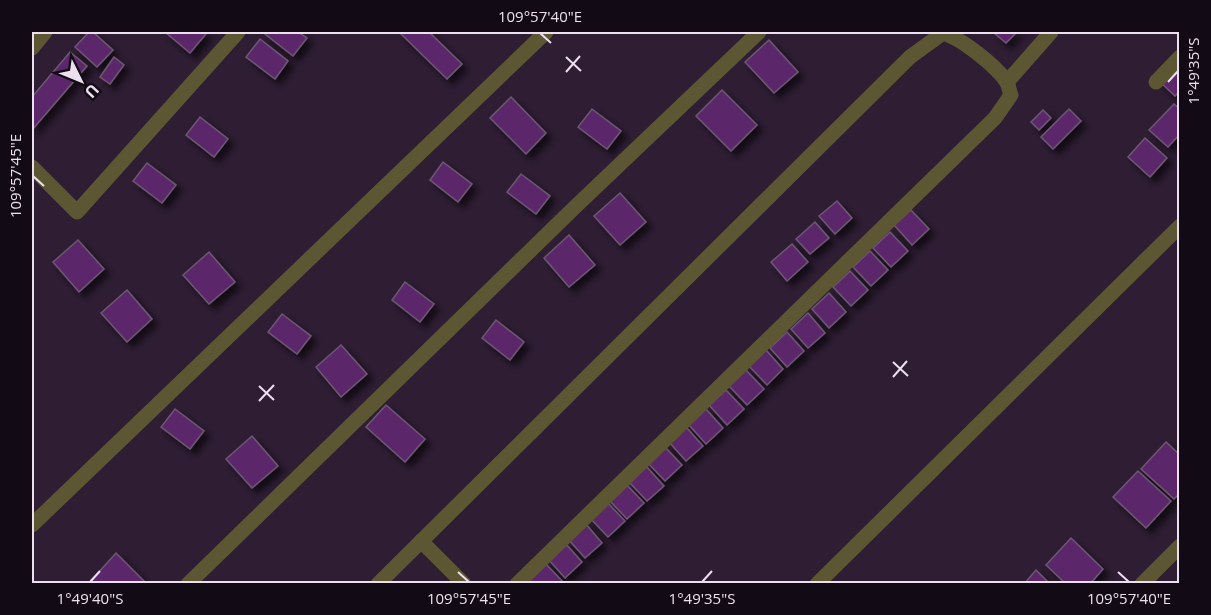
<svg xmlns="http://www.w3.org/2000/svg" width="1211" height="615" font-family="'Open Sans',sans-serif">
	<defs>
		<filter id="shadow"><feDropShadow dx="5.5" dy="5.5" stdDeviation="3" flood-color="#0009"/></filter>
	</defs>
	<rect width="100%" height="100%" fill="#2e1d33"/>
	<g fill="#5c286a" stroke="#6c5872" stroke-width="1.5" filter="url(#shadow)">
		<path d="M89 32H93L113 50 97 67 75 47Z"/>
		<path d="M165 32H203L206 34 190 53Z"/>
		<path d="M266 32H298L307 38 293 56 265 34Z"/>
		<path d="M399 32H429L462 64 447 79Z"/>
		<path d="M993 32H1017L1006 43Z"/>
		<path d="M260 39 288 61 275 79 246 57Z"/>
		<path d="M769 40 798 72 774 93 745 62Z"/>
		<path d="M70 52 87 66 32 130V97Z"/>
		<path d="M114 57 124 65 110 84 100 77Z"/>
		<path d="M1180 58V91L1175 96 1158 80Z"/>
		<path d="M722 90 757 125 731 151 696 116Z"/>
		<path d="M511 97 546 133 526 154 490 118Z"/>
		<path d="M1174 104 1180 109V134L1168 147 1149 130Z"/>
		<path d="M592 109 621 131 607 149 578 127Z"/>
		<path d="M1069 109 1081 121 1053 149 1041 137Z"/>
		<path d="M1043 110 1051 118 1039 130 1031 122Z"/>
		<path d="M200 117 228 139 214 157 186 135Z"/>
		<path d="M1145 138 1167 158 1150 177 1128 157Z"/>
		<path d="M443 162 472 184 458 202 430 180Z"/>
		<path d="M147 163 176 185 162 203 133 181Z"/>
		<path d="M521 174 550 196 536 214 507 192Z"/>
		<path d="M620 193 646 222 620 245 594 216Z"/>
		<path d="M837 201 852 218 835 234 819 216Z"/>
		<path d="M911 210 929 229 912 245 894 225Z"/>
		<path d="M815 222 829 238 810 254 796 239Z"/>
		<path d="M890 232 908 251 891 267 873 248Z"/>
		<path d="M569 235 595 265 569 287 544 258Z"/>
		<path d="M78 240 104 269 79 292 53 262Z"/>
		<path d="M792 244 808 262 787 281 771 262Z"/>
		<path d="M870 251 888 270 871 286 853 267Z"/>
		<path d="M209 252 235 282 209 304 183 275Z"/>
		<path d="M850 271 868 290 851 306 833 287Z"/>
		<path d="M405 282 434 304 420 322 392 300Z"/>
		<path d="M127 290 152 319 127 342 101 313Z"/>
		<path d="M829 293 846 312 829 328 812 309Z"/>
		<path d="M808 313 825 333 808 348 791 329Z"/>
		<path d="M282 314 311 336 297 354 268 332Z"/>
		<path d="M496 320 524 342 510 360 482 338Z"/>
		<path d="M787 332 804 351 787 367 770 348Z"/>
		<path d="M341 345 367 374 341 397 316 367Z"/>
		<path d="M766 350 783 369 767 385 749 366Z"/>
		<path d="M746 370 764 389 747 405 729 386Z"/>
		<path d="M726 390 744 409 727 425 709 405Z"/>
		<path d="M386 405 425 439 405 462 366 427Z"/>
		<path d="M175 409 204 431 190 449 161 427Z"/>
		<path d="M706 409 723 428 706 444 689 425Z"/>
		<path d="M686 427 703 446 686 461 669 442Z"/>
		<path d="M252 436 278 466 252 488 226 459Z"/>
		<path d="M1166 442 1180 455V493L1174 499 1141 469Z"/>
		<path d="M664 446 682 465 665 481 647 462Z"/>
		<path d="M646 466 664 486 647 501 629 482Z"/>
		<path d="M1138 471 1171 501 1146 528 1113 497Z"/>
		<path d="M626 484 644 503 627 519 609 500Z"/>
		<path d="M607 502 625 521 608 537 590 518Z"/>
		<path d="M585 523 602 543 585 558 568 539Z"/>
		<path d="M1071 538 1103 569 1090 584H1066L1046 565Z"/>
		<path d="M565 543 582 562 565 578 548 559Z"/>
		<path d="M116 553 147 584H88Z"/>
		<path d="M545 563 563 582 561 584H533L528 578Z"/>
		<path d="M1036 570 1050 584H1024Z"/>
	</g>
	<g fill="none" stroke-linecap="round" stroke-linejoin="round">
		<g stroke="#5d5632" stroke-width="15">
			<path d="M32 48 45 32"/>
			<path d="M1007 82 1051 32"/>
			<path d="M1156 82 1180 57"/>
			<path d="M32 167 77 212 238 32"/>
			<path d="M32 525 546 32"/>
			<path d="M421 541 464 584"/>
			<path d="M188 584 575 207 759 32"/>
			<path d="M378 584 910 57 943 33C961 38 996 66 1006 81 1009 85 1009 91 1011 95L995 118 517 584"/>
			<path d="M817 584 1180 226"/>
			<path d="M1142 584 1180 546"/>
		</g>
	</g>
	<path fill="none" stroke="#ece0ef" stroke-width="2" d="M540 33 551 43M566 57 581 71M566 72 580 56M1168 82 1178 71M33 176 44 186M893 362 908 376M893 377 907 361M259 386 274 400M259 401 274 385M458 572 469 582M1118 572 1129 582M90 582 100 571M702 582 712 571"/>
	<rect width="1211" height="615" fill="none" stroke="#120a14" stroke-width="66"/>
	<g transform="translate(81 81) rotate(133)" stroke="#120a14" stroke-width="4.5" paint-order="stroke">
	<path d="M0-4.5L10 22L0 15L-10 22Z" fill="#ece0ef"/>
	<text y="-9" font-size="16" font-weight="bold" text-anchor="middle" fill="#ece0ef">U</text>
	</g>
	<rect x="33" y="33" width="1145" height="549" fill="none" stroke="#ece0ef" stroke-width="2"/>
	<g font-size="15" text-anchor="middle" fill="#ece0ef">
		<text x="540" y="22">109°57'40"E</text>
		<text transform="translate(1194 71) rotate(-90)" y="5">1°49'35"S</text>
		<text transform="translate(16 176) rotate(-90)" y="5">109°57'45"E</text>
		<text x="90" y="604">1°49'40"S</text>
		<text x="469" y="604">109°57'45"E</text>
		<text x="702" y="604">1°49'35"S</text>
		<text x="1129" y="604">109°57'40"E</text>
	</g>
</svg>
